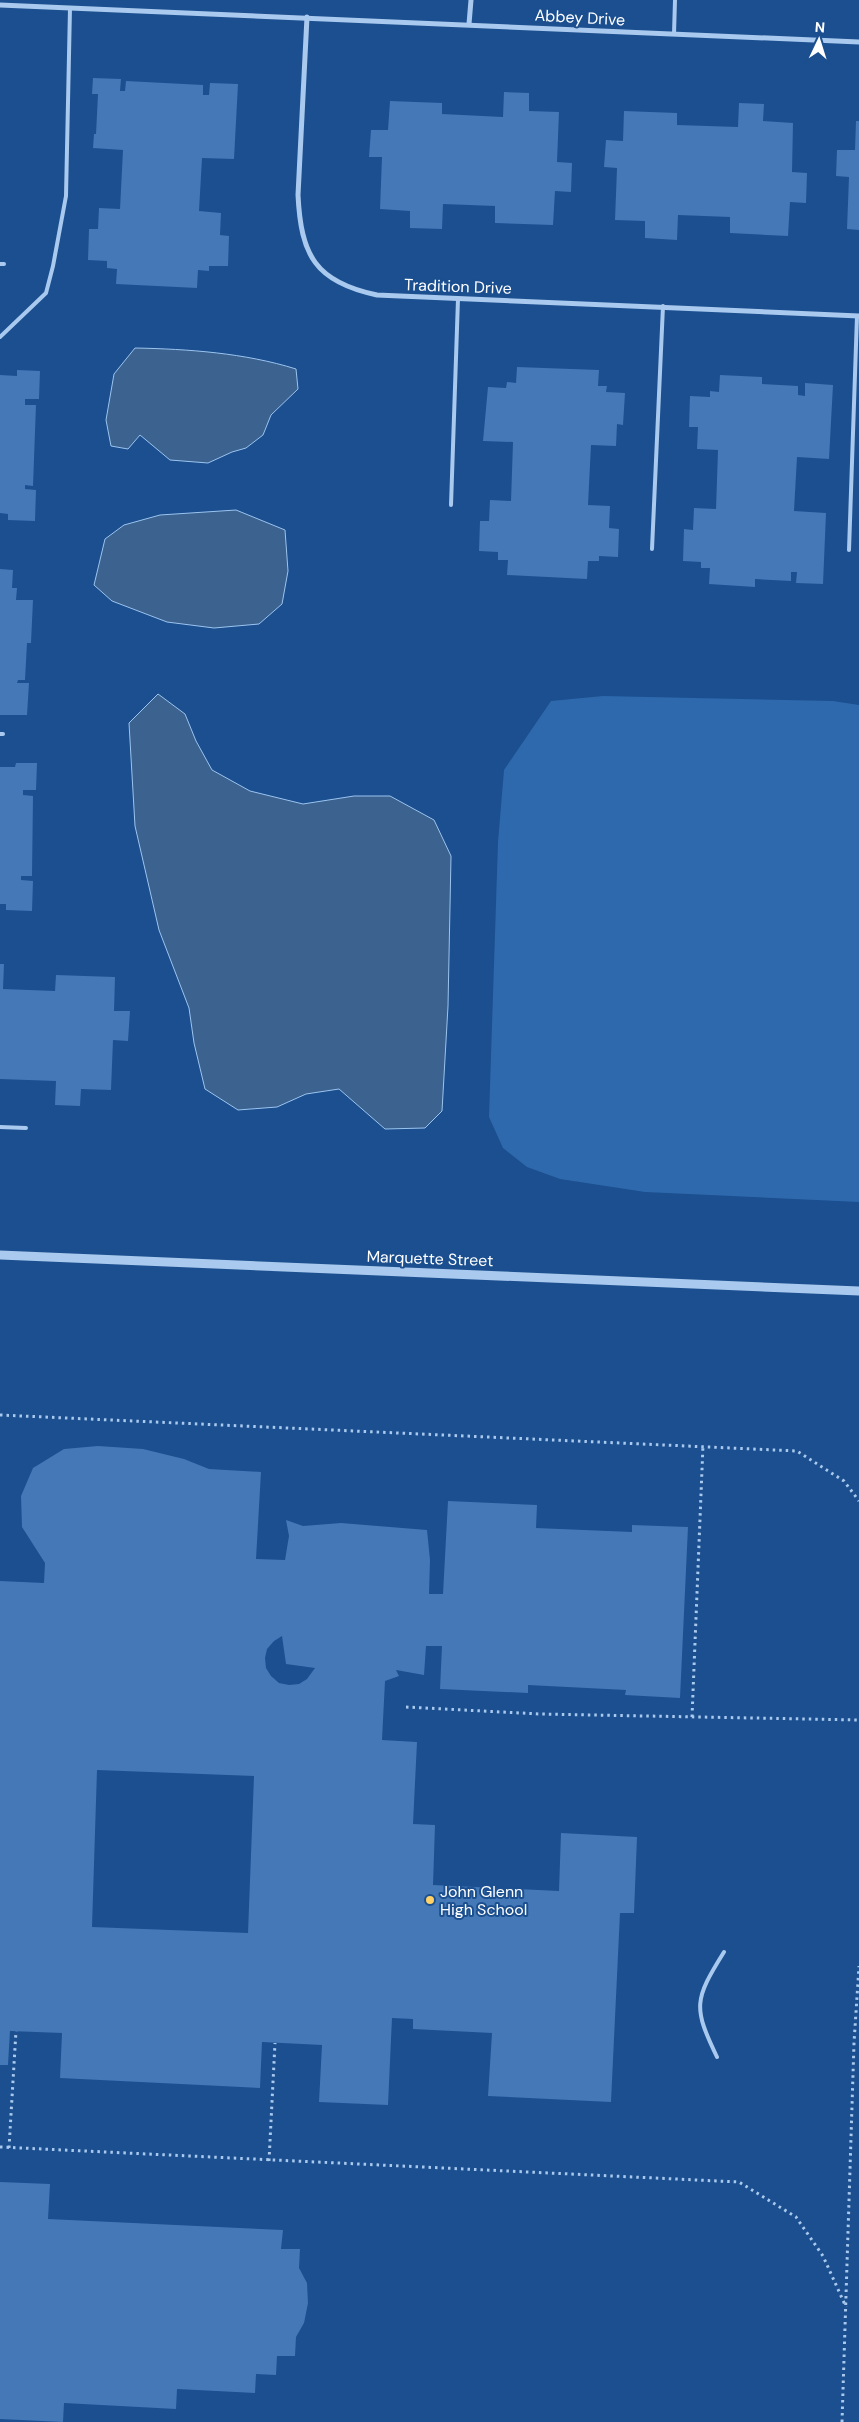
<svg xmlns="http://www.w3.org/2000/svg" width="859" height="2422" font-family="'DM Sans',sans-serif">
	<rect width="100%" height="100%" fill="#1b4f8f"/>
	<path fill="#2e69ad" d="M603 696 833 701 859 705V1202L645 1192 560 1179 527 1167 503 1148 489 1117 498 842 504 770 551 701Z"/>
	<g fill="#3c6290" stroke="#9cc4f0">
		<path d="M135 348C188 349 245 353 296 369L298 389 271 415 263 435 246 448 232 452 208 463 170 460 140 435 128 449 111 446 106 420 114 374Z"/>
		<path d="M236 510 285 530 288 571 282 604 259 624 214 628 167 622 112 601 94 585 105 539 124 525 160 515Z"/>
		<path d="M158 694 185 714 196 741 212 770 250 791 303 804 354 796H390L434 820 451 856 448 1006 442 1111 425 1128 385 1129 339 1089 306 1094 277 1107 238 1110 205 1089 194 1043 189 1008 159 930 135 826 129 723Z"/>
	</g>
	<g fill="#4478b7" fill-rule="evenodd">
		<path d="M93 78 121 79 120 91H125L126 81 203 85V95H209L210 83 238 84 234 159 202 158 199 211 221 213 220 235 229 236 228 266H209V271L198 270 197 288 116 284 117 269 107 268V261L88 260 89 229H98L99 208 120 209 123 150 93 148 94 134H96L98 94H92Z"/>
		<path d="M504 92 529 93V111L559 112 557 162 572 163 571 192 555 191 553 225 495 223V206L443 204 442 229 410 228V211L380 209 382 157H369L371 130H388L390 101 442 103V114L503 117Z"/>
		<path d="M739 103 764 104 763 121 793 123 792 172 807 173 806 203 790 202 788 236 730 233V217L678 215 677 240 645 238V221L615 220 617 168 604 167 606 140 623 141 624 111 677 113V125L738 127Z"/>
		<path d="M856 121H859V230L847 229 849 177 836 176 837 150H855Z"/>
		<path d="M517 367 599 370 598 386H607L606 392 625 393 623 425 617 424 616 446 591 445 588 505 610 506 609 528 619 529 618 557 599 556V561H588L587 579 507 575 508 560H498V552L479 551 480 521H489L490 500 511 501 513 442 483 441 488 387 506 388 507 382 516 383Z"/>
		<path d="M17 370 40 371 39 399H25V405H36L33 486 25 485V489L36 490 35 521 8 520V514L0 513V375L17 376Z"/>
		<path d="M720 375 762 377V384L798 386V395L805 396V383L833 385 829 459 797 457 794 511 826 513 823 584 796 583 797 572H791V581L755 579V587L709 584 710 568H701V562L683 561 684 529 693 530 694 508 716 509 718 450 697 449 698 427H689L690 396 710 397V391L719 392Z"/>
		<path d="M0 569 13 570 12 588H17L16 600H33L31 643H27L25 680H18L17 683H29L27 715H0Z"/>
		<path d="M16 763H37L36 790H23V795L33 796 32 876H21V880L33 881 32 911 6 910V904H0V767H15Z"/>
		<path d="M0 964H4L3 989 55 991 56 975 115 977 114 1011H130L128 1041 113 1040 111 1090 81 1089 80 1106 55 1105 56 1081 0 1079Z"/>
		<path d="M98 1446 143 1449 184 1459 209 1469 261 1472 256 1559 285 1560 289 1536 286 1520 303 1526 341 1523 427 1530 430 1560 429 1594H443L448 1501 537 1505 536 1528 632 1532V1525L688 1527 680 1698 625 1695 626 1690 528 1685V1693L440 1689 442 1646H426L424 1675 396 1670 399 1676 385 1681 382 1740 417 1742 413 1824 435 1825 433 1885 559 1891 561 1833 637 1837 634 1913H620L611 2102 488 2096 492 2033 413 2029V2019L392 2018 388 2105 319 2102 322 2045 262 2042 260 2088 60 2078 62 2033 10 2031 8 2065H0V1581L44 1583 45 1563 22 1527 21 1496 33 1468 64 1449ZM282 1636 286 1664 315 1668 307 1679 299 1684 289 1685 279 1683 271 1676 266 1668 265 1658 267 1649 274 1641ZM97 1770 254 1776 248 1933 92 1927Z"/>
		<path d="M0 2182 50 2184 48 2219 283 2230 281 2249H300L299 2268 307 2283 308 2303 304 2323 296 2337 295 2356H277L276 2375 256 2374 255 2393 177 2389 176 2409 64 2403 63 2422 0 2419Z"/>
	</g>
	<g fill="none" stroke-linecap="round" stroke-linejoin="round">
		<g stroke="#a9c9ee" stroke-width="3" stroke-dasharray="2.5 4" stroke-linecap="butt">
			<path d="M0 1415 797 1451 844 1481 859 1501"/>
			<path d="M406 1707 540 1714 859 1720"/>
			<path d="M692 1717 703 1445"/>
			<path d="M0 2147 739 2182 796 2217 823 2256 846 2307"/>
			<path d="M9 2148 16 2031"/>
			<path d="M269 2161 275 2043"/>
			<path d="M842 2422 854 2043 859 1966"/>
		</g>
		<g stroke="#a9c9ee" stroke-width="4">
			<path d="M674 34 675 0"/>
			<path d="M0 264H4"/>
			<path d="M0 337 46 293 53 266 66 196 70 8"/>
			<path d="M451 505 458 299"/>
			<path d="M652 549 663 306"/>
			<path d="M849 550 857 316"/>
			<path d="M0 734H3"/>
			<path d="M0 1127 26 1128"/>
			<path d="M717 2057C693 2007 694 2000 724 1952"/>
		</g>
		<g stroke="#a9c9ee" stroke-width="5">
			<path d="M0 5 859 42"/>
			<path d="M307 17 298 195C301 255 315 282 377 295L859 316"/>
			<path d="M469 24 471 0"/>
		</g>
		<path stroke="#a9c9ee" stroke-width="9" d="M0 1255 859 1291"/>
	</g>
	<circle fill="#ffd166" stroke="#1b4f8f" stroke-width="2" cx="430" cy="1900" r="5"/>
	<g text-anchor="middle" stroke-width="4" stroke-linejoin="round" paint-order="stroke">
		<g font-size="16" fill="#fff" stroke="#1b4f8f">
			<text transform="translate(580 17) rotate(3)" y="6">Abbey Drive</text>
			<text transform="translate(458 286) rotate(2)" y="6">Tradition Drive</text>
			<text transform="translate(430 1258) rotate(2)" y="6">Marquette Street</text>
		</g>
		<g font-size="16" fill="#fff" stroke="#1b4f8f" text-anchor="start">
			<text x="440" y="1897">John Glenn<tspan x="440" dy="18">High School</tspan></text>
		</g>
	</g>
	<g transform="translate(819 40) rotate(4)" stroke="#1b4f8f" stroke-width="4" paint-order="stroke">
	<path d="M0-4L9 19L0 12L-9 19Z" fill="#ffffff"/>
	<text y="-8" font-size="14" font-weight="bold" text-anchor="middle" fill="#ffffff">N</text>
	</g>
</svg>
